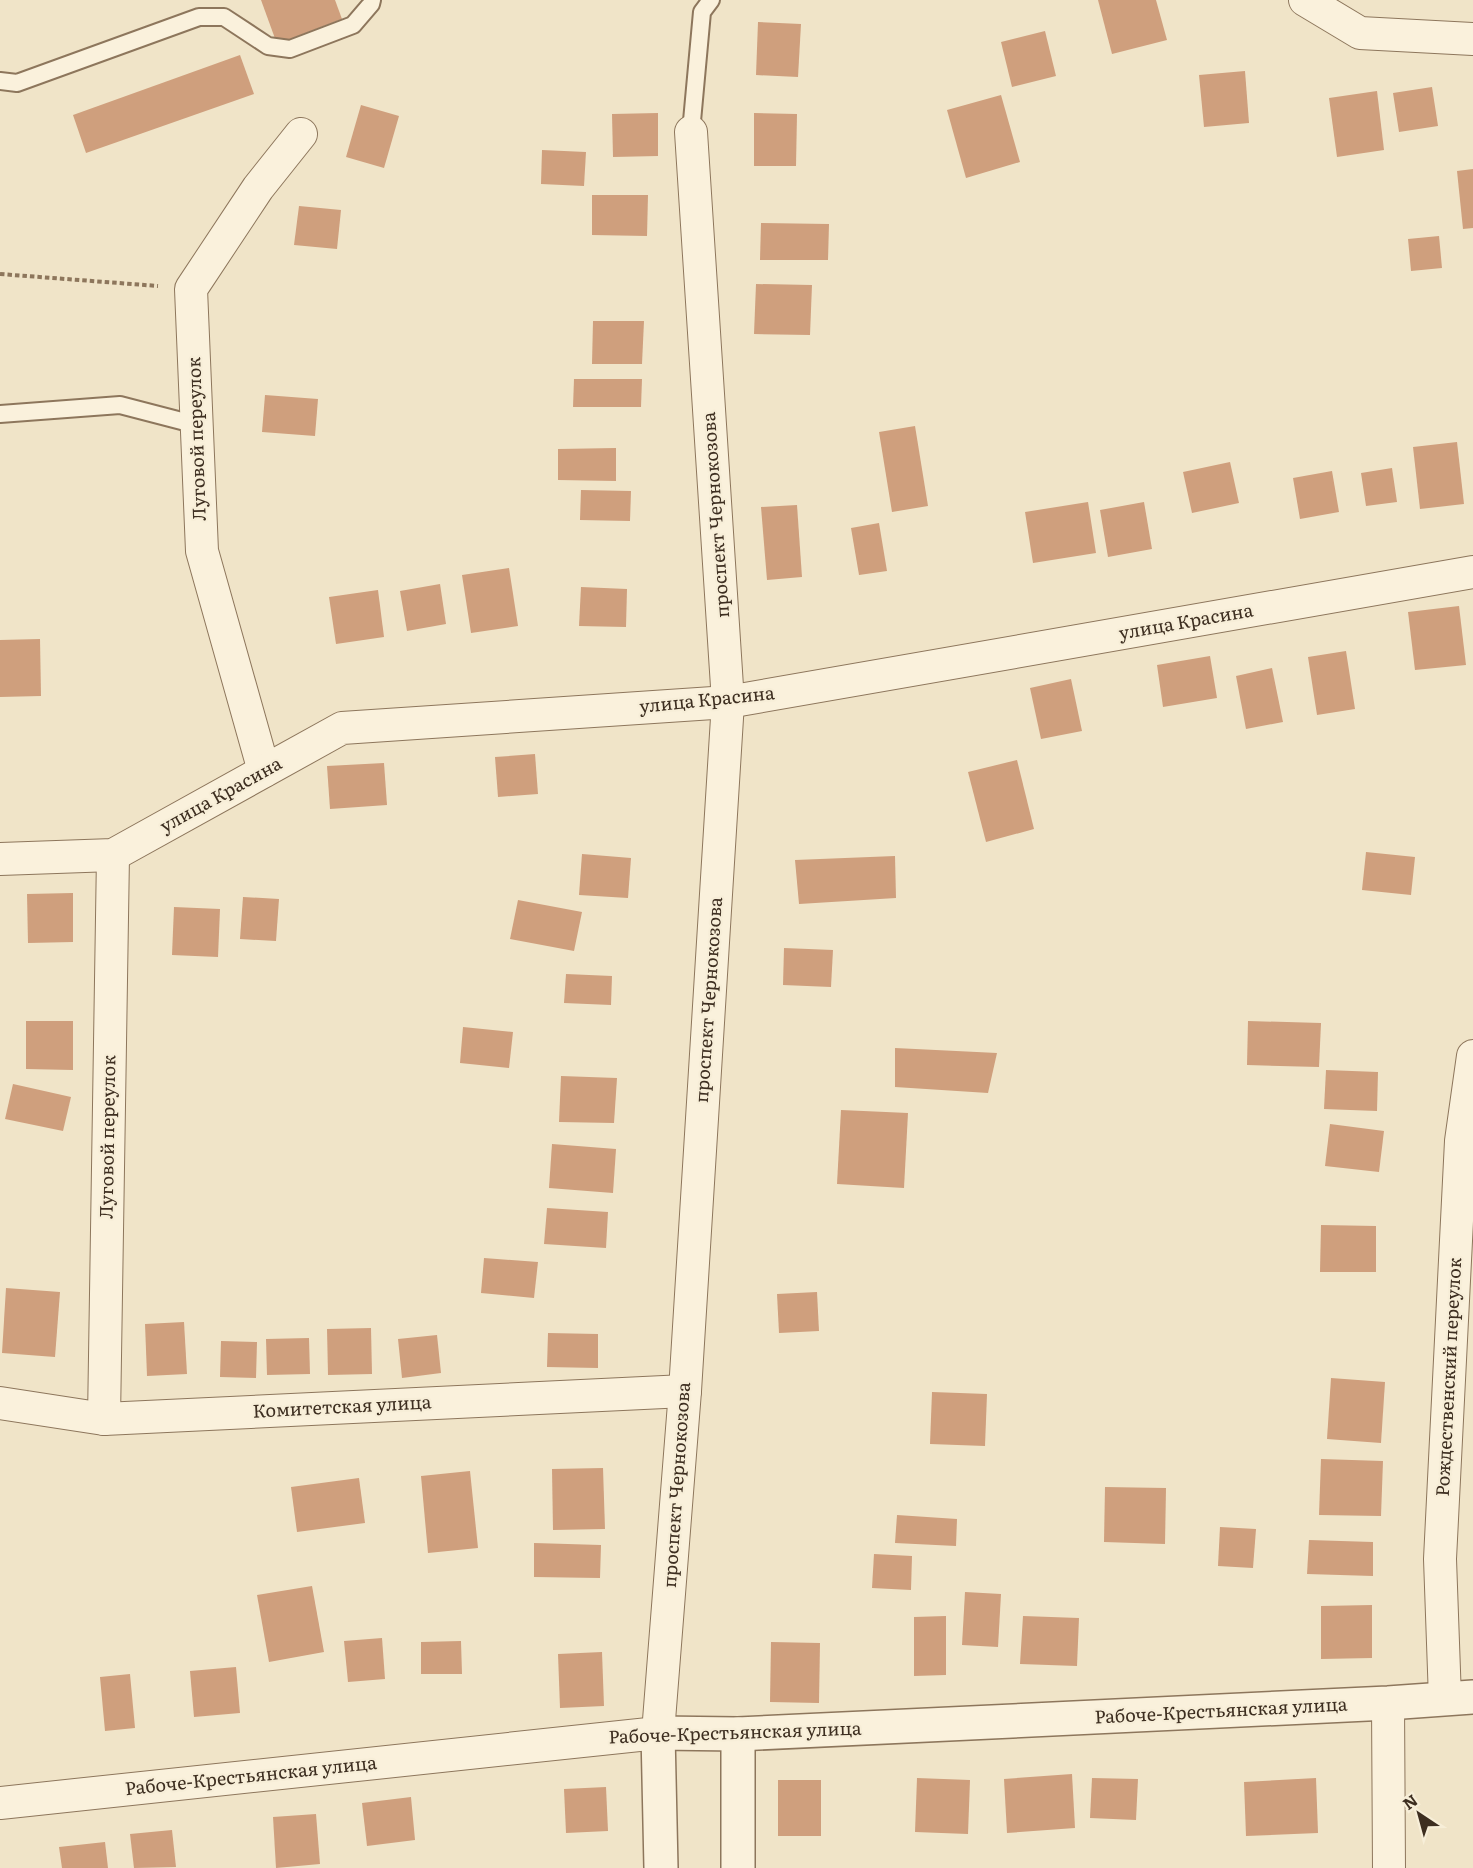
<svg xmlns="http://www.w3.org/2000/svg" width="1473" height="1868" font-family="Literata,serif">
	<rect width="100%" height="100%" fill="#f0e4c8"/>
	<g fill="#cf9f7d">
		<path d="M261 0H335L342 19 277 44Z"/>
		<path d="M1098 0H1156L1167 40 1112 54Z"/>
		<path d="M758 22 801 24 798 77 756 75Z"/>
		<path d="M1045 31 1056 76 1012 87 1001 42Z"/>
		<path d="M240 55 254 94 86 153 73 115Z"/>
		<path d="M1245 71 1249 123 1204 127 1199 75Z"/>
		<path d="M1432 87 1438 126 1399 132 1393 93Z"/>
		<path d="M1377 91 1384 150 1337 157 1329 98Z"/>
		<path d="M1001 95 1020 162 966 178 947 110Z"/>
		<path d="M361 105 399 116 384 168 346 157Z"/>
		<path d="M658 113V156L613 157 612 114Z"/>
		<path d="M754 113 797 114 796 166H754Z"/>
		<path d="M542 150 586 152 584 186 541 184Z"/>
		<path d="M1473 169V228L1463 229 1457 171Z"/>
		<path d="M592 195H648L647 236 592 235Z"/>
		<path d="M299 206 341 210 337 249 294 245Z"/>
		<path d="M761 223 829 224 828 260H760Z"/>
		<path d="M1439 236 1442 268 1411 271 1408 239Z"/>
		<path d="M756 284 812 285 810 335 754 334Z"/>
		<path d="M593 321H644L642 364H592Z"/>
		<path d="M574 379H642L641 407H573Z"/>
		<path d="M265 395 318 399 315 436 262 432Z"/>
		<path d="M915 426 928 506 892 512 879 432Z"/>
		<path d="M1457 442 1464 504 1420 509 1413 447Z"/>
		<path d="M616 448V481L558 480V449Z"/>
		<path d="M1230 462 1239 503 1192 513 1183 472Z"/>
		<path d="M1392 468 1397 502 1366 506 1361 473Z"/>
		<path d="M1332 471 1339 512 1300 519 1293 478Z"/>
		<path d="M581 490 631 491 630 521 580 520Z"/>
		<path d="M1088 502 1096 553 1033 563 1025 512Z"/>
		<path d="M1144 502 1152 549 1108 557 1100 510Z"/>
		<path d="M797 505 802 577 767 580 761 507Z"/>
		<path d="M879 523 887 571 859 575 851 528Z"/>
		<path d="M509 568 518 626 471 633 462 575Z"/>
		<path d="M440 584 446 624 407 631 400 591Z"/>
		<path d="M581 587 627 589 626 627 579 626Z"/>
		<path d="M378 590 384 637 336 644 329 597Z"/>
		<path d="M1459 606 1466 665 1415 670 1408 612Z"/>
		<path d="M40 639 41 696 0 697V640Z"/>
		<path d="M1346 651 1355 709 1317 715 1308 657Z"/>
		<path d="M1210 656 1217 698 1163 707 1157 665Z"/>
		<path d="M1272 668 1283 722 1246 729 1236 676Z"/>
		<path d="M1071 679 1082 731 1041 739 1030 688Z"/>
		<path d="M535 754 538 794 498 797 495 757Z"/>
		<path d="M1017 760 1034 829 986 842 968 772Z"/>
		<path d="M384 763 387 805 330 809 327 766Z"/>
		<path d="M1366 852 1415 857 1411 895 1362 890Z"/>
		<path d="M582 854 631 858 628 898 579 895Z"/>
		<path d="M895 856 896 898 799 904 795 860Z"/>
		<path d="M73 893V942L28 943 27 894Z"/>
		<path d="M243 897 279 899 276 941 240 939Z"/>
		<path d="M518 900 582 912 574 951 510 939Z"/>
		<path d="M174 907 220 909 218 957 172 955Z"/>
		<path d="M784 948 833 950 831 987 783 985Z"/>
		<path d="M566 974 612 976 611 1005 564 1003Z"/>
		<path d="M26 1021H73V1070L26 1069Z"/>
		<path d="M1248 1021 1321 1023 1319 1067 1247 1065Z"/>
		<path d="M463 1027 513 1032 509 1068 460 1063Z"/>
		<path d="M895 1048 997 1053 988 1093 895 1087Z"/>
		<path d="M1326 1070 1378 1072 1377 1111 1324 1109Z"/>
		<path d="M561 1076 617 1078 614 1123 559 1122Z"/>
		<path d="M13 1084 71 1097 63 1131 5 1119Z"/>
		<path d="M841 1110 908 1113 904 1188 837 1184Z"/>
		<path d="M1330 1124 1384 1131 1379 1172 1325 1166Z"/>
		<path d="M552 1144 616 1149 613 1193 549 1188Z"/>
		<path d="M547 1208 608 1212 606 1248 544 1244Z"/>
		<path d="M1321 1225 1376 1226V1272H1320Z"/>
		<path d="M484 1258 538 1262 534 1298 481 1293Z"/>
		<path d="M6 1288 60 1292 55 1357 2 1353Z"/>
		<path d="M817 1292 819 1331 779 1333 777 1294Z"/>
		<path d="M184 1322 187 1374 147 1376 145 1324Z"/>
		<path d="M371 1328 372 1374 328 1375 327 1329Z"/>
		<path d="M548 1333 598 1334V1368L547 1367Z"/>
		<path d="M437 1335 441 1373 402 1378 398 1339Z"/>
		<path d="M309 1338 310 1374 267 1375 266 1339Z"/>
		<path d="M221 1341 257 1342 256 1378 220 1377Z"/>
		<path d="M1331 1378 1385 1382 1381 1443 1327 1439Z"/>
		<path d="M932 1392 987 1394 985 1446 930 1444Z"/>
		<path d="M1321 1459 1383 1461 1381 1516 1319 1515Z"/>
		<path d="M603 1468 605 1529 553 1530 552 1469Z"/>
		<path d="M470 1471 478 1548 428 1553 421 1476Z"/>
		<path d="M359 1478 365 1523 297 1532 291 1487Z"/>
		<path d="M1105 1487 1166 1488 1165 1544 1104 1542Z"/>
		<path d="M897 1515 957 1519 956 1546 895 1543Z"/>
		<path d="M1220 1527 1256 1529 1253 1568 1218 1566Z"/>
		<path d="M1309 1540 1373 1542V1576L1307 1574Z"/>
		<path d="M534 1543 601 1545 600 1578 534 1577Z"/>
		<path d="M874 1554 912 1556 911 1590 872 1588Z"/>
		<path d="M312 1586 324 1652 269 1662 257 1595Z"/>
		<path d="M965 1592 1001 1594 998 1647 962 1645Z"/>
		<path d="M1372 1605V1658L1321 1659V1606Z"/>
		<path d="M946 1616V1675L914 1676V1617Z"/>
		<path d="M1023 1616 1079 1618 1077 1666 1020 1664Z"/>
		<path d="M382 1638 385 1679 348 1682 344 1641Z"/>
		<path d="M461 1641 462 1674H421V1642Z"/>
		<path d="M771 1642 820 1643 819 1703 770 1702Z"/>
		<path d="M602 1652 604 1706 560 1708 558 1654Z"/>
		<path d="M236 1667 240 1713 194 1717 190 1671Z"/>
		<path d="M130 1674 135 1728 105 1731 100 1677Z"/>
		<path d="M1072 1774 1075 1828 1007 1833 1004 1779Z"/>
		<path d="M917 1778 970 1780 968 1834 915 1832Z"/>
		<path d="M1092 1778 1138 1779 1136 1820 1090 1818Z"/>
		<path d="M1316 1778 1318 1833 1246 1836 1244 1782Z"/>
		<rect x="778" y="1780" width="43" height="56"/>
		<path d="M606 1787 608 1831 566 1833 564 1789Z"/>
		<path d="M411 1797 415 1840 367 1846 362 1803Z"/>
		<path d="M316 1814 320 1864 276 1868 273 1817Z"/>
		<path d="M172 1830 176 1867 134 1868 130 1834Z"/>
		<path d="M105 1842 108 1868H62L59 1847Z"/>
	</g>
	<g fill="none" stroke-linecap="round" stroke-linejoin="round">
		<defs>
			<g id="service">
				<path d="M0 81 17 83 199 17H224L268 46 290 49 353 25 371 4 372 0"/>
				<path d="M691 132 702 12 711 0"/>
				<path d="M0 414 120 405 197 425"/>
			</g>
			<g id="minor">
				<path d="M1305 0 1360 33 1473 39"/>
				<path d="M264 771 202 551 191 289 258 188 301 134"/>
				<path d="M0 859 113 855 342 728 728 702 1473 572"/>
				<path d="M0 1403 104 1419 685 1391"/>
				<path d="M104 1419 113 855"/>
				<path d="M1445 1699 1440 1559 1461 1141 1473 1056"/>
				<path d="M1388 1703 1389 1868"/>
				<path d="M0 1803 658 1733 685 1391 728 702 691 132"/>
			</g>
			<g id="tertiary">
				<path d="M738 1734V1868"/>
				<path d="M661 1868 658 1733 738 1734 1388 1703 1473 1697"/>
			</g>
		</defs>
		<use href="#service" stroke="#8d765c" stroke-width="20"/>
		<use href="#minor" stroke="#8d765c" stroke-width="34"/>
		<use href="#tertiary" stroke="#8d765c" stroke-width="36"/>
		<path stroke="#8d765c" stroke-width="4" stroke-dasharray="4.5 3" stroke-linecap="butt" d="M0 274 158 286"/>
		<use href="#service" stroke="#faf1dc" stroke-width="16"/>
		<use href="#minor" stroke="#faf1dc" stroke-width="32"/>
		<use href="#tertiary" stroke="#faf1dc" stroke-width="33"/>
	</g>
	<g text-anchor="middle" stroke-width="4.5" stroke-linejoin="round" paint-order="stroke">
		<g font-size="18" fill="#3d2e20" stroke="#f7eed8">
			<text transform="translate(197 439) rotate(-92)" y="6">Луговой переулок</text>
			<text transform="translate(716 515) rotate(-94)" y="6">проспект Чернокозова</text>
			<text transform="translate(1186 622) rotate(-10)" y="6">улица Красина</text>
			<text transform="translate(707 700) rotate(-6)" y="6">улица Красина</text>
			<text transform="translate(221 795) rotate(-29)" y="6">улица Красина</text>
			<text transform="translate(709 1000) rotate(-86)" y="6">проспект Чернокозова</text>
			<text transform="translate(108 1137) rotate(-89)" y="6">Луговой переулок</text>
			<text transform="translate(1449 1377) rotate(-87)" y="6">Рождественский переулок</text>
			<text transform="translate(342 1407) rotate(-3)" y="6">Комитетская улица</text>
			<text transform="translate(677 1485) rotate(-86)" y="6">проспект Чернокозова</text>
			<text transform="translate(1221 1711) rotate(-3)" y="6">Рабоче-Крестьянская улица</text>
			<text transform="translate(735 1733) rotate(-2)" y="6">Рабоче-Крестьянская улица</text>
			<text transform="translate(251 1776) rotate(-6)" y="6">Рабоче-Крестьянская улица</text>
		</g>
	</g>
	<g transform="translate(1419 1814) rotate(324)" stroke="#f7eed8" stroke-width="4.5" paint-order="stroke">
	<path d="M0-4.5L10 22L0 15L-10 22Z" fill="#3d2e20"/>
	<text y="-9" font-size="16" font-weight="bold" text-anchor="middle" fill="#3d2e20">N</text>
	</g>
</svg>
